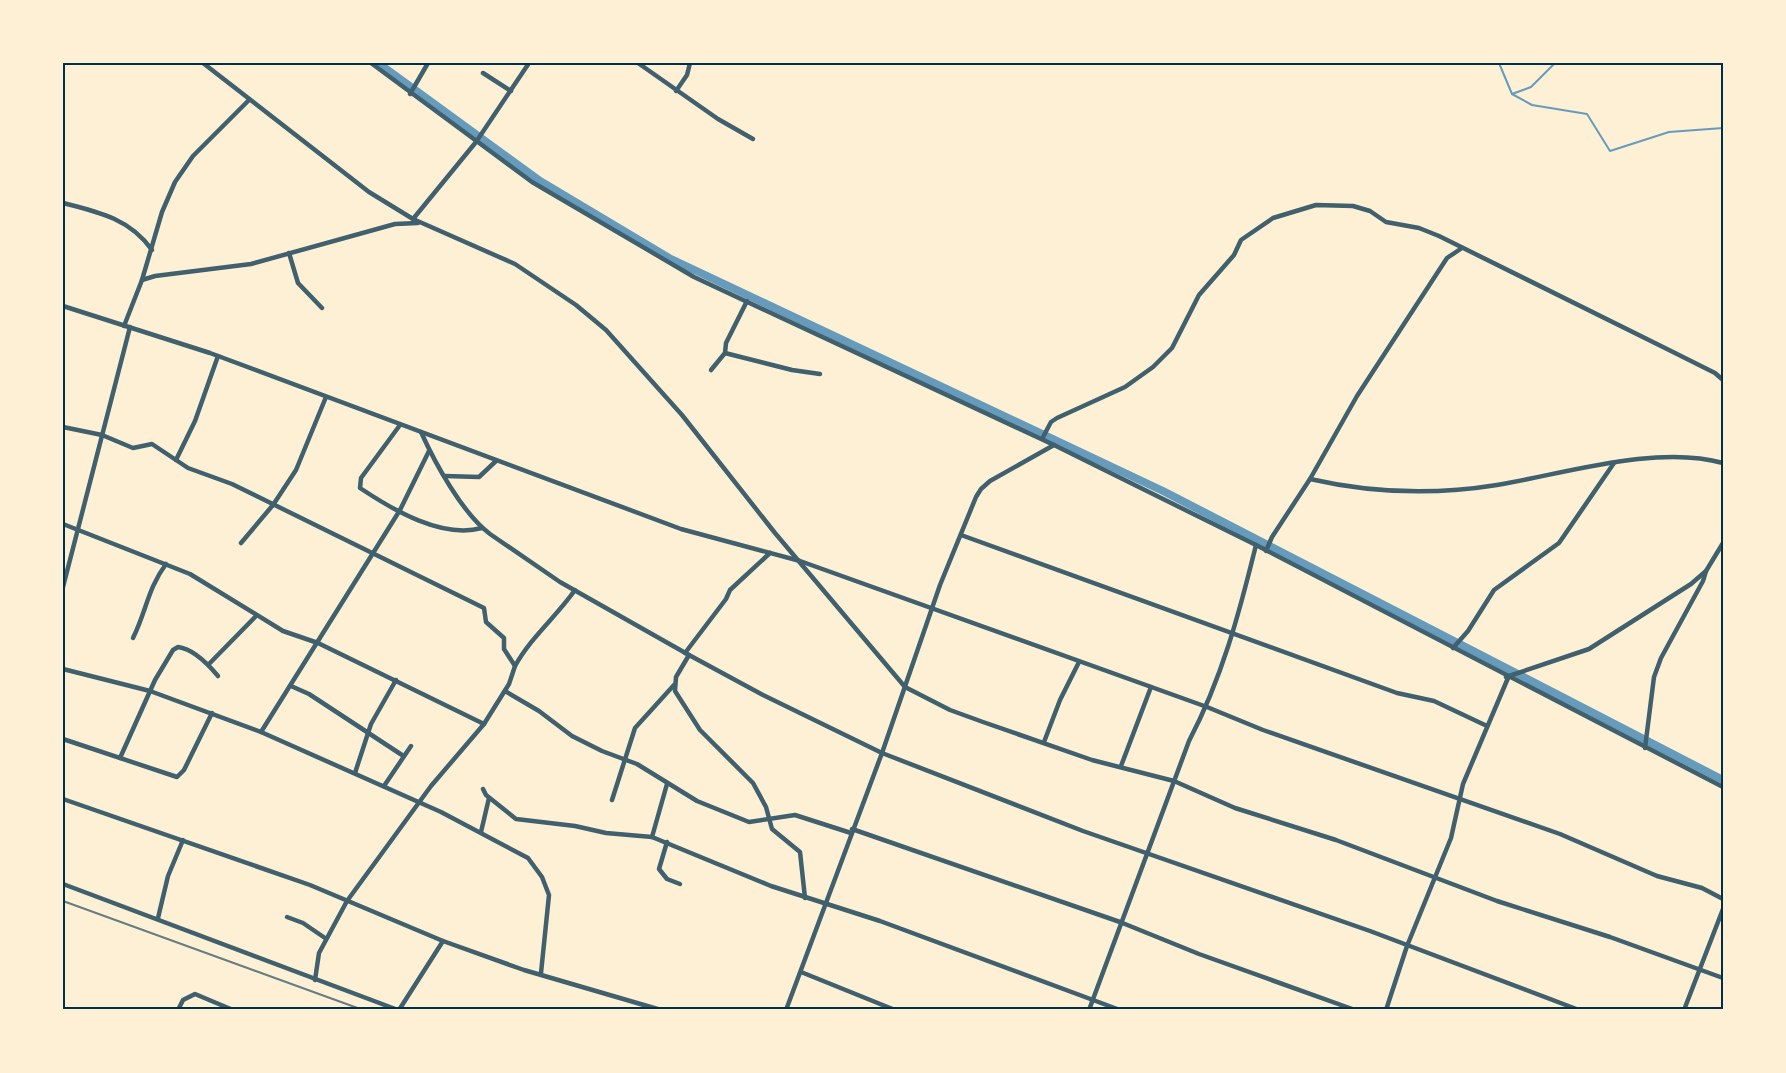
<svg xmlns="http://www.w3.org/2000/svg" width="1786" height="1073" font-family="'Exo 2',sans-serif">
	<rect width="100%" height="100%" fill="#fdf0d5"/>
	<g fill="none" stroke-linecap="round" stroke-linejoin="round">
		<g stroke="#669bbc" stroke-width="2">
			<path d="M1499 63 1512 94 1532 105 1587 114 1610 151 1669 132 1723 128"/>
			<path d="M1512 94 1531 87 1555 63"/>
		</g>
		<path stroke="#669bbc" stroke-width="8" d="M378 63 540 181 669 258 1163 491 1723 780"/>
		<g stroke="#3f606c" stroke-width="4.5">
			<path d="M203 63 369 192 413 219 515 264 576 305 606 330 682 415 775 533 905 687 950 710 983 722 1092 760 1174 781 1235 808 1336 840 1497 901 1610 937 1723 978"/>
			<path d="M371 63 532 182 694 277 1054 445 1256 545C1239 614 1222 678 1189 741L1089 1010"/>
			<path d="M638 63 718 119 753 139"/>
			<path d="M483 73 511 91"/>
			<path d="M676 91 687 75 690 63"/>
			<path d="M410 94 428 63"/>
			<path d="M63 203C99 212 130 219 152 250"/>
			<path d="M413 219 476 142 529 63"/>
			<path d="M289 253 298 283 322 308"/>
			<path d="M142 280 155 276 251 264 395 224 418 223"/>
			<path d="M63 306 210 353 681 529 800 561 1207 707 1263 730 1560 834 1657 876 1702 888 1723 899"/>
			<path d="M124 326 142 280 162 212 175 182 193 156 249 100"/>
			<path d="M725 353 792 370 820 374"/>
			<path d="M711 370 725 353 726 343 747 301"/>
			<path d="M400 425 361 478 360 488C393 510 442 539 482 528"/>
			<path d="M63 427 102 435 133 448 152 444 188 468 232 484 484 608 486 622 504 638V649L515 666 509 684 484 724 431 786 347 901 319 953 315 980"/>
			<path d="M421 432C435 463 462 513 490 534L560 582 689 655 763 695 882 753 1083 831 1370 931 1579 1010"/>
			<path d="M1042 439 1051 422 1057 418 1125 387 1153 367 1172 348 1199 295 1234 255 1241 240 1273 218 1316 205 1353 206 1370 211 1386 222 1419 228 1439 236 1667 349 1715 373 1723 380"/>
			<path d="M176 460 195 421 218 356"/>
			<path d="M445 476 479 477 496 461"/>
			<path d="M1310 479C1371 493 1435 495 1497 485 1563 474 1657 444 1723 463"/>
			<path d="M63 524 190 574 283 631 318 643 484 724"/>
			<path d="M961 535 1397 693 1434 701 1487 726"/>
			<path d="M241 543 273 505 296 470 326 397"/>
			<path d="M1256 545 1723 787"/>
			<path d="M1266 551 1272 537 1310 479 1357 396 1447 258 1462 248"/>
			<path d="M63 587 130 327"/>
			<path d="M133 638C146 612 148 588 166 564"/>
			<path d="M1453 648 1468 631 1494 590 1559 543 1614 463"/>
			<path d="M685 653 726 599 730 590 770 553"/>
			<path d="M689 655 676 677 675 691 700 730 753 783 766 807 772 829 800 852 805 898"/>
			<path d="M209 664 256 616"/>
			<path d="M515 666C531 637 556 617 575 590"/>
			<path d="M63 669 150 691 261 732 441 812 528 858 542 877 549 895 541 973"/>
			<path d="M1506 677 1589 649 1691 584 1706 571 1723 543"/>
			<path d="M291 686 309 694 402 755"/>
			<path d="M505 691 539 711 572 736 602 751 637 764 697 801 749 822 795 815 851 833"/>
			<path d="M261 732 400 510 429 451"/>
			<path d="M63 739 177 777 184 770 212 713"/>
			<path d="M1044 742 1060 700 1079 662"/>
			<path d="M1645 748 1654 677 1661 658 1703 581 1706 571"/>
			<path d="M120 758 155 680 173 650 178 647C194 649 208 664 218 676"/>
			<path d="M1121 766 1151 687"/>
			<path d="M355 773 371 724 396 680"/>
			<path d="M384 786 411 746"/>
			<path d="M483 789 486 795 516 819 575 826 606 833 652 837 771 886 880 921 1120 1010"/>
			<path d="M63 799 310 885 443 941 524 970 661 1010"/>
			<path d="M612 800 635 728 674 685"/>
			<path d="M852 829 1120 922 1199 954 1355 1010"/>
			<path d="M481 832 489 798"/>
			<path d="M652 837 667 784"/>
			<path d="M667 842 659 869 667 879 680 884"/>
			<path d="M63 884 398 1010"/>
			<path d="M287 917 303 923 325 938"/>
			<path d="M158 918 168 876 183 840"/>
			<path d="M801 972 895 1010"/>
			<path d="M178 1010 183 1000 195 994 233 1010"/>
			<path d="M399 1010 443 941"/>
			<path d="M786 1010 882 753 940 585 976 497 981 489 990 481 1054 445"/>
			<path d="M1386 1010 1407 946 1451 838 1463 784 1508 678"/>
			<path d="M1684 1010 1723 909"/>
		</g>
		<path stroke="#657d81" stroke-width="2" d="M63 901 363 1010"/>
	</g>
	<rect width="1786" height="1073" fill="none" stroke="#fdf0d5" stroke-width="129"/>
	<rect x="64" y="64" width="1658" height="944" fill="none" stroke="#003049" stroke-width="2"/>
</svg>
